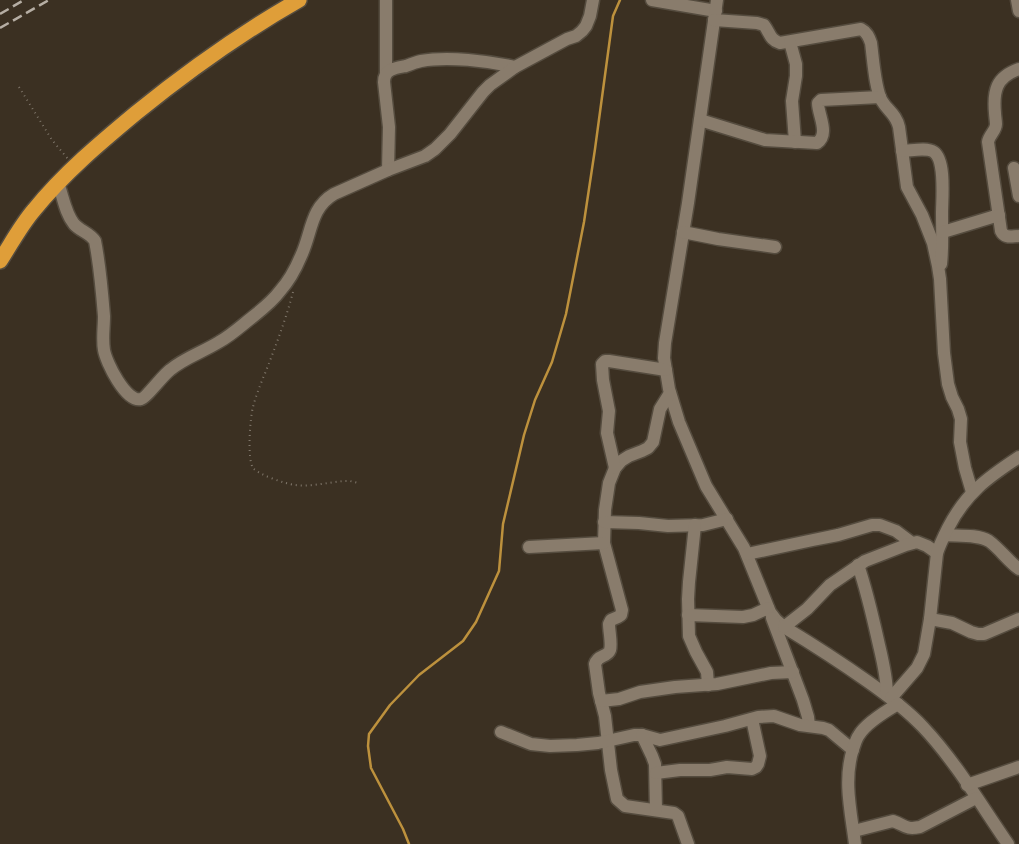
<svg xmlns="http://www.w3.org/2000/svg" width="1019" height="844" font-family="Poppins,sans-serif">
	<rect width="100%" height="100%" fill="#3b3022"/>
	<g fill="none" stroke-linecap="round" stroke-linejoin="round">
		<path stroke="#bd913d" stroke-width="2.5" d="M409 844 403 829 371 768 368 746 369 734 390 705 419 675 463 641 476 622 499 571 503 524 524 435 535 400 552 362 566 314 584 222 595 149 613 16 620 0"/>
		<defs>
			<g id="minor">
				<path d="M652 0 716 11"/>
				<path d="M717 0 688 203 665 343 664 358 669 389 679 422 706 486 744 548 770 612 776 620 784 627C812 644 840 662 867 681 887 695 906 709 923 727 956 762 981 805 1008 844"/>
				<path d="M1017 0 1019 11"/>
				<path d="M714 20 757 23 764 25C770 33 770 40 780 43L861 29C867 32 869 37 871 43 873 57 875 90 882 101 888 111 896 114 899 127L907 187 922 215 933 243 938 266 940 279 944 353 948 384 952 397 958 409 961 419 960 442 965 468 972 492"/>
				<path d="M790 42 796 64V76L792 101 795 142"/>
				<path d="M1019 69C996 77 993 91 995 113 995 116 996 121 996 124 996 131 989 135 988 142L1001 231C1005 239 1012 236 1019 236"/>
				<path d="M386 72V0"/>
				<path d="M700 120 765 140 817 143C830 134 818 115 818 103L821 100 880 97"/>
				<path d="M902 151C911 151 926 147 934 152 946 161 942 199 942 213 942 230 943 247 941 264"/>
				<path d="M1014 168 1019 196"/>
				<path d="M388 170 389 127 384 82C384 69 395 68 406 66 411 64 416 62 421 61 448 56 488 61 515 67"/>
				<path d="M58 183C63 196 65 213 74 224 80 231 90 233 95 241 100 266 102 291 104 316 104 328 102 339 104 350 106 362 126 403 141 399 146 398 163 375 170 370 184 358 203 352 219 342 230 336 240 327 250 319 260 311 272 302 280 291 289 281 296 268 301 256 312 233 310 208 334 194L388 170 425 156 435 149 450 134 483 92 490 85 515 67 567 39 576 36 582 31 586 26 590 16 593 0"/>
				<path d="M683 232 718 239 775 247"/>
				<path d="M943 232 999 215"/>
				<path d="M670 393 660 409 653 442 648 448 642 451 629 456 621 461 615 468 609 483 605 510 604 543 622 610 621 615 618 617 611 620 609 624C609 631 612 644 610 650 607 658 598 654 595 664L599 693 605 716 611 770 617 799 625 806 674 813 678 816 688 844"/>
				<path d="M615 468 607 433 609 411 603 380 602 364 605 361H609L666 370"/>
				<path d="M604 522 639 523 668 526 703 525 727 519"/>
				<path d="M695 525 689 582 688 599 689 636 696 652 707 672 708 685"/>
				<path d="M945 535C958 536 977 534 989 541 1000 549 1008 561 1019 569"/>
				<path d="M529 547 604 543"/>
				<path d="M747 554 813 540 838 535 872 525H880L896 531 912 543"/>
				<path d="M858 565C867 591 873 618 879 645 883 662 887 678 887 695"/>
				<path d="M688 615 743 617 753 615 768 608"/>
				<path d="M772 618 803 700 808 717 809 726"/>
				<path d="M930 619 952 623 971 632 978 634H984L1019 619"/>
				<path d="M784 627 807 609 830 585 865 561 906 545 917 542 927 546 937 553"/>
				<path d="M891 698 917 668 924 654 930 619 937 553C940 544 944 536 948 528 966 493 987 478 1019 457"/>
				<path d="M601 701 619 699 640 692 675 687 717 684 771 673 793 672"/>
				<path d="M501 732 531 744 550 746 577 745 598 743 634 735H642L660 740 725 726 758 717 774 716 800 725 823 728 829 730 853 750"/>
				<path d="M642 735 652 756 655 764 656 810"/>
				<path d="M656 773 680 770H710L727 767 752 769 756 767 758 764 760 756 752 719"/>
				<path d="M967 785 1019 767"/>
				<path d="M854 831 893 821C905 825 905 830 920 827L976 798"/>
				<path d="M855 844C851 812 843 780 853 749 855 744 856 739 859 735 866 723 886 711 898 704"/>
			</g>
			<path id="highway" d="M0 261C11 244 21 225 34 210 64 173 100 143 136 113 188 71 241 33 299 0"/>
		</defs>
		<use href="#minor" stroke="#554c3f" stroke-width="15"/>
		<use href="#highway" stroke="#554c3f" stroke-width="18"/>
		<g stroke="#81786c" stroke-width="2" stroke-dasharray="1 4" stroke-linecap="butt">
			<path d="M19 87 52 140 68 159"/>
			<path d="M293 292C286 319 276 345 266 371 261 383 256 395 253 407 250 418 247 459 253 468 259 475 286 484 295 485 312 487 329 482 345 481H350L358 483"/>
		</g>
		<use href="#minor" stroke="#897c6c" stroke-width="12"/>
		<use href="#highway" stroke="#df9e39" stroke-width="15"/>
		<g stroke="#b6aea4" stroke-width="2.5" stroke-dasharray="10 5" stroke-linecap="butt">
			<path d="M0 14 24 0"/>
			<path d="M0 28 49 0"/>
		</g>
	</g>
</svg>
